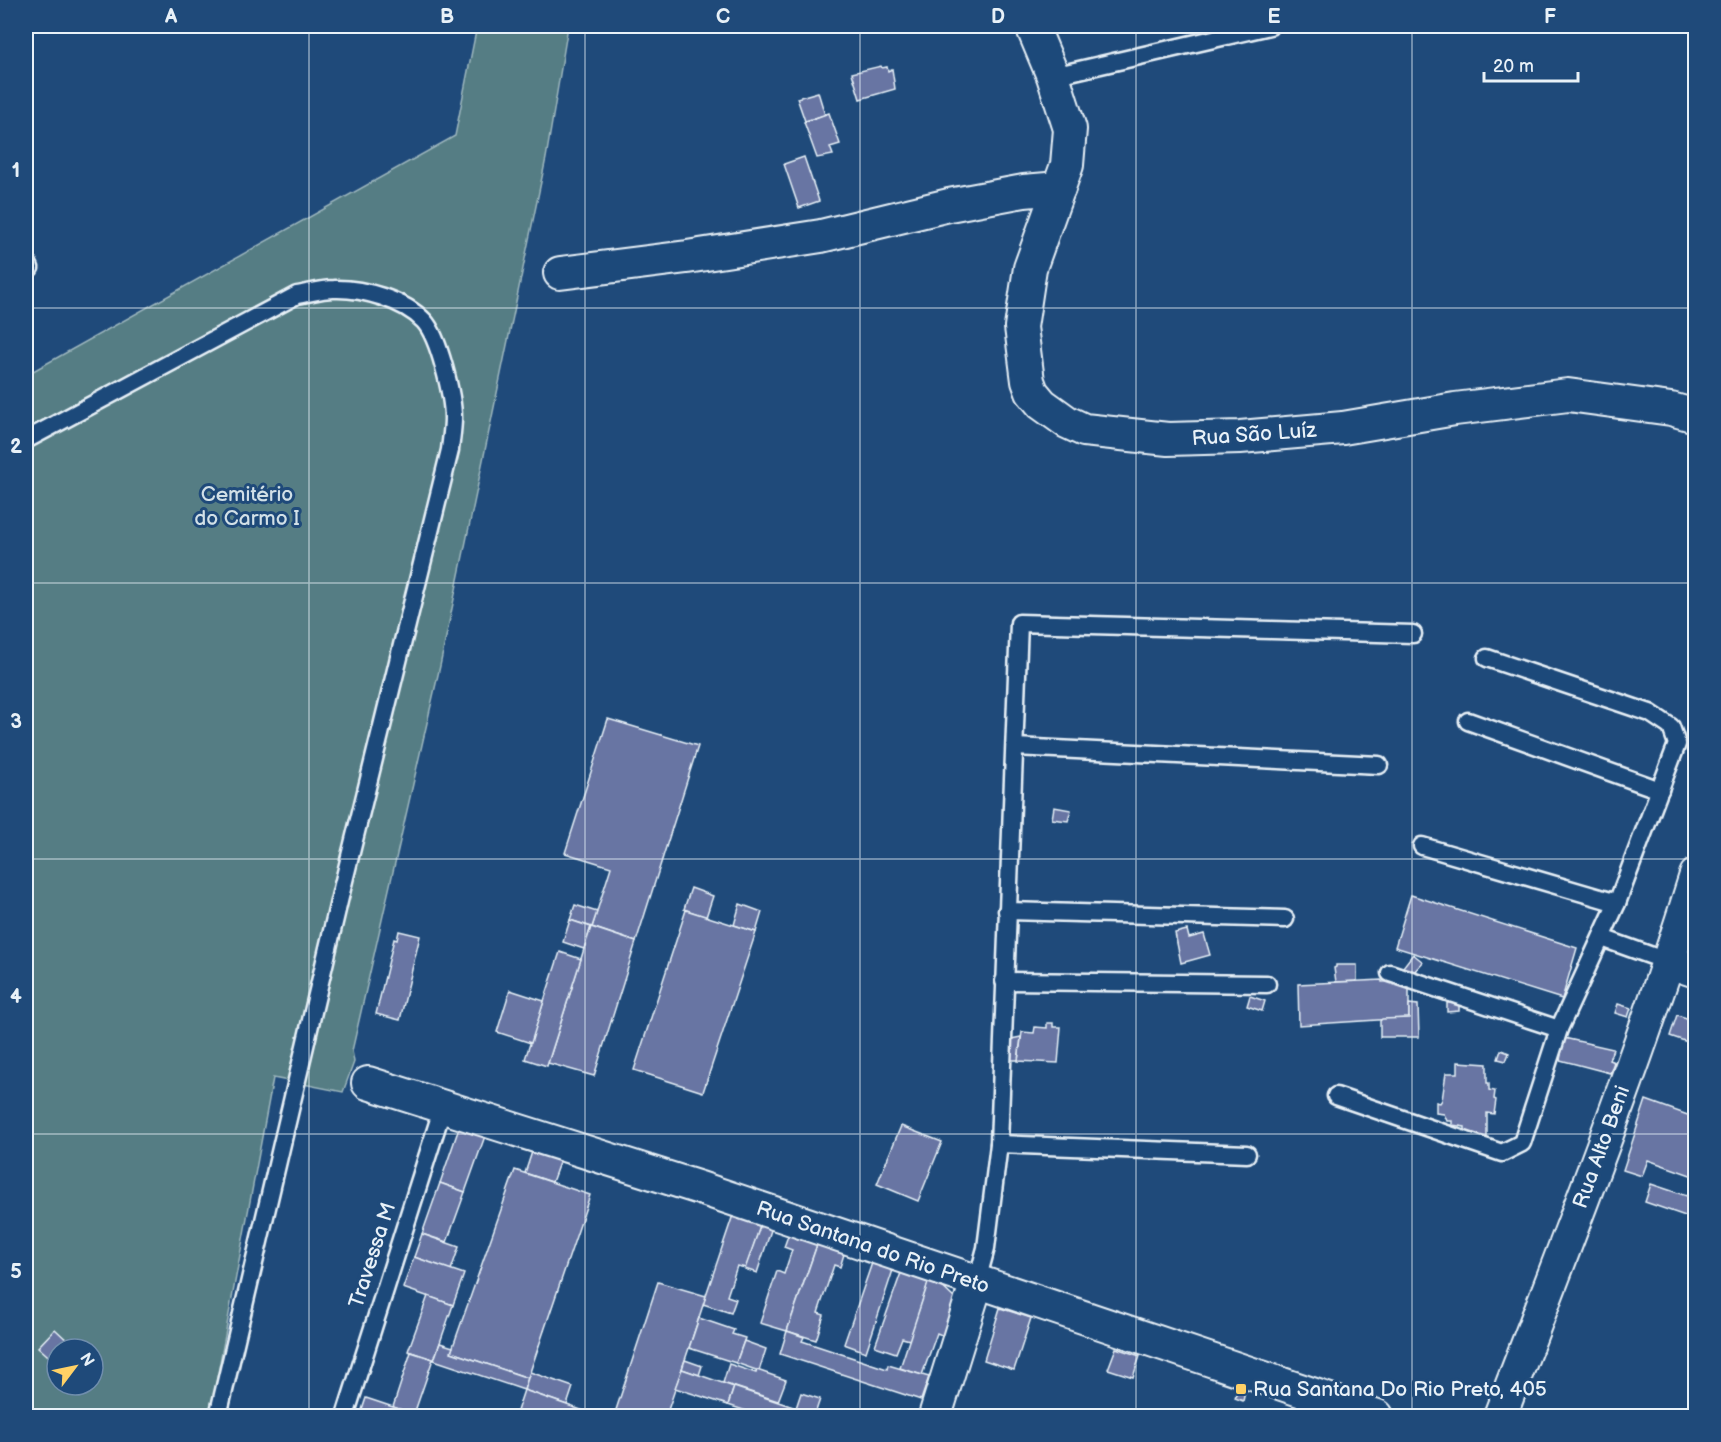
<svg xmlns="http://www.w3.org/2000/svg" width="1721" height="1442" font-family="'Balsamiq Sans',sans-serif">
	<rect width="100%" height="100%" fill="#1f4a7a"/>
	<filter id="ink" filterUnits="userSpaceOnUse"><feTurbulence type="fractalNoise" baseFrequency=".0167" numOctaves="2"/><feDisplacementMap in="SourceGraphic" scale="12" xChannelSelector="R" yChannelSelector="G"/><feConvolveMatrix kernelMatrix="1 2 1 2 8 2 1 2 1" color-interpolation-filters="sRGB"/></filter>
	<g filter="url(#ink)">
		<path fill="#547d84" stroke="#9eb7be" stroke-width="1.5" fill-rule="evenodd" d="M477 26H568L546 158 440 666 352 1051 354 1062 343 1092 273 1078 210 1416H26V375L455 136ZM57 1349H93V1385H57Z"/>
		<g fill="#6775a3" stroke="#e8f1f8" stroke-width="1.5">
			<path d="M881 66 882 68 887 67 888 71 892 69 895 89 860 99 852 73Z"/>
			<path d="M818 92 825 115 805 121 797 98Z"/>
			<path d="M829 113 840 144 830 147 833 155 817 158 804 122Z"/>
			<path d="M804 157 819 201 799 208 784 164Z"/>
			<path d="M608 719 698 746 636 942 592 927 611 867 565 853Z"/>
			<path d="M1054 807 1071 810 1068 821 1052 819Z"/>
			<path d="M691 888 713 896 706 917 684 909Z"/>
			<path d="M1411 895 1577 948 1562 999 1395 947Z"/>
			<path d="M740 904 762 912 756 932 734 925Z"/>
			<path d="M575 905 597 912 592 927 570 920Z"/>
			<path d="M686 910 756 932 703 1092 634 1070Z"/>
			<path d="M570 920 591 927 584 949 563 942Z"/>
			<path d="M591 927 636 942 594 1076 548 1063Z"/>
			<path d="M1187 930 1189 938 1204 934 1210 955 1181 963 1175 933Z"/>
			<path d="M399 931 420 936 400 1020 376 1014 394 939 397 940Z"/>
			<path d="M560 952 581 959 547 1066 525 1059Z"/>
			<path d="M1413 954 1423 962 1412 974 1403 967Z"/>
			<path d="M1336 965H1357V981L1336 982 1334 968 1336 967Z"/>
			<path d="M1382 980V982L1409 981V1018L1299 1025 1298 984Z"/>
			<path d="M510 990 544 1001 531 1043 497 1032Z"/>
			<path d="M1250 996 1265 1001 1262 1011 1247 1006Z"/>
			<path d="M1459 1002V1011L1447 1012V1003Z"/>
			<path d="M1409 1004 1418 1005 1419 1037H1380V1021L1382 1019 1409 1018Z"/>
			<path d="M1618 1004 1631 1008 1628 1017 1615 1013Z"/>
			<path d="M1677 1015 1696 1021V1045L1670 1036Z"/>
			<path d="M1047 1023H1053V1027H1061L1058 1063 1018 1061 1022 1032 1034 1033 1035 1027 1047 1028Z"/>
			<path d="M1021 1037 1018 1060H1007L1006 1040Z"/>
			<path d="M1564 1038 1613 1049 1609 1060 1614 1062 1610 1073 1560 1060Z"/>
			<path d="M1501 1050 1509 1053 1506 1061 1498 1059Z"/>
			<path d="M1458 1062 1487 1064V1083H1489V1090L1495 1091 1494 1099 1496 1100 1494 1114 1487 1113V1139H1465V1127L1452 1125V1121H1447L1444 1114 1436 1113V1102L1440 1103 1442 1100 1446 1073H1458Z"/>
			<path d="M1646 1100 1696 1118V1177L1648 1160 1642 1176 1623 1170Z"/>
			<path d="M901 1126 942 1142 918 1201 877 1184Z"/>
			<path d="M459 1128 485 1136 465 1192 440 1183Z"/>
			<path d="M532 1152 560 1160 552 1182 525 1173Z"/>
			<path d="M515 1170 590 1195 528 1378 451 1352Z"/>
			<path d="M440 1183 465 1192 447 1242 422 1234Z"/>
			<path d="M1651 1184 1696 1199 1694 1219 1645 1202Z"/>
			<path d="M733 1215 761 1224 746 1268 737 1266 727 1296 736 1299 731 1313 703 1304Z"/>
			<path d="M761 1224 772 1227 757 1273 745 1269Z"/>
			<path d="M789 1233 818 1242 787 1331 760 1323 777 1271 784 1274 792 1250 784 1247Z"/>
			<path d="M422 1234 459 1247 451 1270 414 1257Z"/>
			<path d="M818 1242 845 1251 840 1267 834 1265 818 1313 824 1315 816 1340 787 1331Z"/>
			<path d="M414 1257 464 1274 453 1305 403 1288Z"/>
			<path d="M873 1260 894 1267 866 1352 844 1344Z"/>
			<path d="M902 1270 929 1280 910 1340 902 1338 896 1353 875 1346Z"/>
			<path d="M929 1280 938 1283 956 1300 944 1336 937 1333 922 1375 900 1368Z"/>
			<path d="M658 1282 706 1296 689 1348 666 1416H614Z"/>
			<path d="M428 1296 453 1305 434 1360 408 1351Z"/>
			<path d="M1000 1308 1031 1318 1014 1370 984 1360Z"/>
			<path d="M699 1318 734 1330 732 1334 745 1338 736 1363 689 1348Z"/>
			<path d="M55 1329 72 1345 68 1349H57V1360L55 1362 38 1347Z"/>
			<path d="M787 1331 804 1337 802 1341 887 1369 888 1365 929 1377 921 1400 780 1354Z"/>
			<path d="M744 1341 766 1349 759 1371 736 1363Z"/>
			<path d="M440 1343 453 1347 451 1352 528 1378 524 1390 434 1360Z"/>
			<path d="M1116 1348 1140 1356 1133 1377 1108 1369Z"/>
			<path d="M411 1352 433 1359 414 1414 393 1407Z"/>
			<path d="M685 1360 702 1366 699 1375 682 1369Z"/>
			<path d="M729 1364 756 1373 757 1370 786 1380 778 1401 723 1383Z"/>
			<path d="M682 1369 734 1387 728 1405 675 1388Z"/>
			<path d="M530 1372 573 1387 567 1405 524 1390Z"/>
			<path d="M734 1387 808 1412 806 1416H762L728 1405Z"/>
			<path d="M524 1390 567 1405 598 1416H534L517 1411Z"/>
			<path d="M1237 1390 1245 1392 1243 1401 1235 1398Z"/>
			<path d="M801 1393 820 1399 815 1414 796 1408Z"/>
			<path d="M366 1398 414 1414 413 1416H360Z"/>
		</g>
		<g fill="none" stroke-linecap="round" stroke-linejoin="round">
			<defs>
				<g id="service">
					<path d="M1053 76 1270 26"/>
					<path d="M26 260 30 268"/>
					<path d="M26 440 297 295C309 293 322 289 334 289 362 288 404 300 424 321 439 337 453 396 453 418 453 429 451 440 450 450L340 897 218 1416"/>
					<path d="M1468 721 1660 790"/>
					<path d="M1015 747 1379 765"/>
					<path d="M1422 846 1617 903"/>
					<path d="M1007 911 1285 919"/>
					<path d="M1602 938 1669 962"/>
					<path d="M1390 973 1559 1029"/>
					<path d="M1004 981 1267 984"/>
					<path d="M1336 1096 1502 1153 1522 1143 1559 1029 1617 903 1677 744 1671 727 1650 713 1487 658"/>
					<path d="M999 1144 1247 1154"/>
					<path d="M977 1281 986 1248 999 1144 1019 623 1413 634"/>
					<path d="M345 1416 443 1107"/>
				</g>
				<g id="minor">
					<path d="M1032 26 1053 76 1070 129 1067 165 1030 268 1021 327 1028 381 1032 392 1042 404 1067 422 1084 430 1168 439 1240 437 1343 428 1455 409 1568 395 1671 409 1696 416"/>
					<path d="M560 273 687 257 821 236 949 205 1024 191 1059 188"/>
					<path d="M1669 962 1696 971"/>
					<path d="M368 1083 700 1188 1377 1416"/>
					<path d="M935 1416 977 1281"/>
					<path d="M1500 1416C1568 1238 1639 1059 1696 875"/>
				</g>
			</defs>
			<use href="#service" stroke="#e8f1f8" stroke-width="21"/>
			<use href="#minor" stroke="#e8f1f8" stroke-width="36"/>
			<use href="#service" stroke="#1f4a7a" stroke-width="16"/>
			<use href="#minor" stroke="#1f4a7a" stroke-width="32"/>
		</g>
	</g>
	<path fill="none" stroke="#e8f1f8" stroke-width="1.5" stroke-opacity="0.55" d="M309 26V1416M585 26V1416M860 26V1416M1136 26V1416M1412 26V1416M26 308H1696M26 583H1696M26 859H1696M26 1134H1696"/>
	<rect fill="#ffd166" stroke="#1f4a7a" stroke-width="2" x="1235" y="1383" width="12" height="12" rx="3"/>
	<g text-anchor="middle" stroke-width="6" stroke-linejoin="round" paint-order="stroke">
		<g font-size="21" fill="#e8f1f8" stroke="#1f4a7a">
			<text transform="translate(1254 434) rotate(-4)" y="7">Rua São Luíz</text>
			<text transform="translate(1601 1147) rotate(-70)" y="7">Rua Alto Beni</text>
			<text transform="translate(873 1247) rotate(19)" y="7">Rua Santana do Rio Preto</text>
			<text transform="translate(372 1255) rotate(-72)" y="7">Travessa M</text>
		</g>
		<g font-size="21" fill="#d2e0e7" stroke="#1f4a7a">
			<text x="247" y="501">Cemitério<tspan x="247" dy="24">do Carmo I</tspan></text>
		</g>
		<g font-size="21" fill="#e8f1f8" stroke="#1f4a7a" text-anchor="start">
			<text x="1253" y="1396">Rua Santana Do Rio Preto, 405</text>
		</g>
	</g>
	<rect width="1721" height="1442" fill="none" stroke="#1f4a7a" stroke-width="66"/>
	<g transform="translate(75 1367) rotate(58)"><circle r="28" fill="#1f4a7a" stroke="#6f8dac" stroke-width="1.5"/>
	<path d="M0-4.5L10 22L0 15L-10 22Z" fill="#ffd166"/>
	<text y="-9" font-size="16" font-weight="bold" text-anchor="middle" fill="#e8f1f8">N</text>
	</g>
	<path d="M1484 72v9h94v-9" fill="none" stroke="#e8f1f8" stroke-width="3"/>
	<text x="1493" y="72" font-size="18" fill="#e8f1f8" stroke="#1f4a7a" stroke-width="4.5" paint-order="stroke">20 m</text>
	<rect x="33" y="33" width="1655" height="1376" fill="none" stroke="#e8f1f8" stroke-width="2"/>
	<g font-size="20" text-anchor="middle" font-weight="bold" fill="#e8f1f8">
		<text x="171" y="23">A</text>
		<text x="447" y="23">B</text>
		<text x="723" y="23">C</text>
		<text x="998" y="23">D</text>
		<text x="1274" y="23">E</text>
		<text x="1550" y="23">F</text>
		<text x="16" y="177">1</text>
		<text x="16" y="453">2</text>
		<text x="16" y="728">3</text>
		<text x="16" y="1003">4</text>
		<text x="16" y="1278">5</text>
	</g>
</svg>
